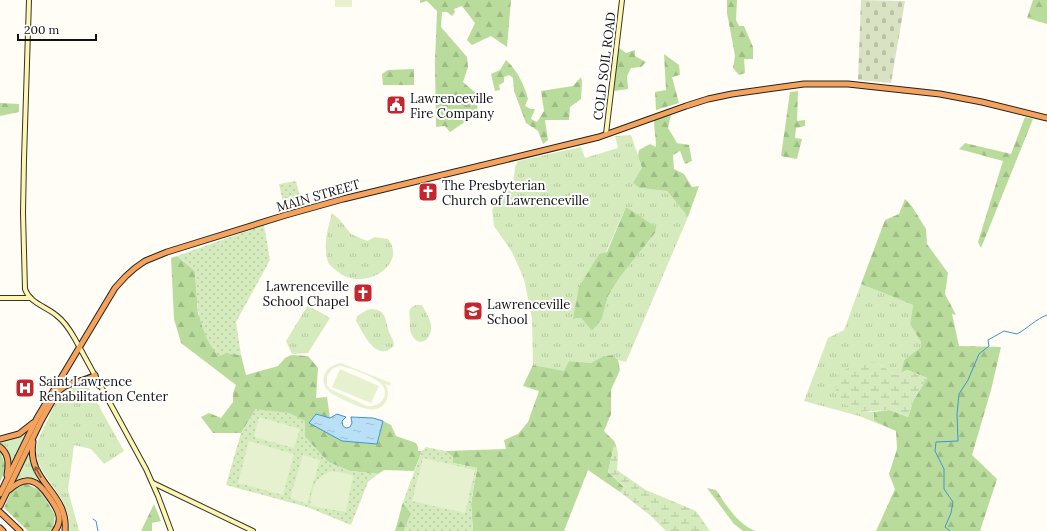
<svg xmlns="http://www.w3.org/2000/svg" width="1047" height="531" font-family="Lora,serif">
	<defs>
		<pattern id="grass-tufts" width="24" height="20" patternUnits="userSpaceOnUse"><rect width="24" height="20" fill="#d5ebbd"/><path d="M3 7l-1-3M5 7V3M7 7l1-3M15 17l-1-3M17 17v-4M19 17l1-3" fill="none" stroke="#b6c8a1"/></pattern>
		<pattern id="forest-firs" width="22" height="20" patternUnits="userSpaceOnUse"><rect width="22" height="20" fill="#b9dc9c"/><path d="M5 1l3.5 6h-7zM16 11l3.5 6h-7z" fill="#9ebc85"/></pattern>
		<pattern id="wetland-marsh" width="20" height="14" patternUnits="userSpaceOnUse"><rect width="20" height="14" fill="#d5ebbd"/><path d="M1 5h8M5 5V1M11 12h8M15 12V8" fill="none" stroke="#b6c8a1"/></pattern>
		<pattern id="cemetery-stones" width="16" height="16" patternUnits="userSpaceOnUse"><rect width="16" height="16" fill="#d9e3c4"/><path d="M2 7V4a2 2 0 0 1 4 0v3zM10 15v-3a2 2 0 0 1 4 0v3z" fill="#b9c2a7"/></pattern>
		<pattern id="park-dots" width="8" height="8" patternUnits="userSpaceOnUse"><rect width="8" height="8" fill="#d5ebbd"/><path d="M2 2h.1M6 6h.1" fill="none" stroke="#b6c8a1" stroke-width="1.8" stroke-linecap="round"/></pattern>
		<pattern id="water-ripples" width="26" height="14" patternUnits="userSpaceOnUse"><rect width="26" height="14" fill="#b9e0f7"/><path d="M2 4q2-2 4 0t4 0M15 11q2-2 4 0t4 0" fill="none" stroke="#9ebfd3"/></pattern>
	</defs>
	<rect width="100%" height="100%" fill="#fffdf5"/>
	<g fill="url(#grass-tufts)" fill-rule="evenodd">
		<path d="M631 135 642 168 640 188 667 191 688 217 626 362 618 360 613 355 603 356 591 363 569 361 565 372 533 365 532 319 524 279 512 252 494 226 492 210 499 198 513 187 515 167 518 161 581 147 585 158 618 148 615 136ZM626 207 655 233 620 277 608 296 602 319 592 331 581 318 574 319 606 252Z"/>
		<path d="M332 213 339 219 351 234 367 241 375 237 388 239C409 266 360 294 336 270 334 269 331 266 329 264 322 249 328 228 332 213Z"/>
		<path d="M861 284 913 305 910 324 921 342V347L904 360 901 373 895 375 878 363 858 412H874V421L896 431 859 416 804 401 828 338 844 330Z"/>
		<path d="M308 305 330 318 308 353 292 354 286 341Z"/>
		<path d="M416 305H422C425 311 430 318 431 325 433 339 419 349 412 335 409 330 410 325 410 320 409 312 408 308 416 305Z"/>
		<path d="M372 309C389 311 384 322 390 334 392 339 394 341 394 346 376 363 364 334 356 321L357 316 367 310Z"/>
		<path d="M86 383 124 451 104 464 91 449 74 445 68 490 79 531H69C74 496 34 477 36 448 37 440 45 426 49 417 52 409 60 391 69 387 74 385 81 384 86 383Z"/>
		<path d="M27 431 11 465 9 452 0 444V441L14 438Z"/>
		<path d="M29 449 30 462 37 475V479L24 477 14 481Z"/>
	</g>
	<g fill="url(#forest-firs)">
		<path d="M420 0H511L507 47 491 36 472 45 467 40 475 23 462 6 454 9 455 12 452 16 447 12H442L441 27 467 57 468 67 463 82 485 101 477 103 478 113 450 132 445 126 436 127 435 62 437 11 427 1 420 3Z"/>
		<path d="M727 0H737L736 20 739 26H744L753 47V59H744L745 73 739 75 733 68 735 56 727 13Z"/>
		<path d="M1033 0H1047V24L1027 18Z"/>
		<path d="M618 47 626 53 635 50V56L646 62 641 67 631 68 627 76 628 89 614 91Z"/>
		<path d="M664 54 679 65 680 75 672 77 679 103 656 110 655 92 666 90Z"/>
		<path d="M506 60C517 70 524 84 528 99L525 106 531 109H535L531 119 537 122 544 111 541 91 573 86 581 77 582 83 581 99 570 107 569 120H545L548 140 543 144 538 131 526 123 514 91 513 78 509 75 504 77V82L499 85 500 90 495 91 491 74 500 70Z"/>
		<path d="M414 69V85H383L382 74 388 70Z"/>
		<path d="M798 91 797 121 805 120V126L796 128 795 138 802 139 797 159 781 156 790 92Z"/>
		<path d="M0 103 19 104V112L0 116Z"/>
		<path d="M671 114 668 128 677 143 689 145 692 161 685 164 680 151 673 155 674 169 684 174 692 187 699 186 688 217 667 191 640 188 633 183 642 168 638 156 639 150 650 144 656 147C656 138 654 129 654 120Z"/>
		<path d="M1025 117 1033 119 981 248 978 242 1003 161 959 149 965 143 1011 154Z"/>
		<path d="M905 199 911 205 926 229 927 244 948 273 945 294 956 315 952 314 959 346 1001 347 991 390 972 455 997 479 980 531H876L895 489 889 474 897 449 896 431 874 421V412L890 410 908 417 913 401 927 378 907 370 901 373 904 360 921 347V342L910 324 913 305 861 284 885 220 899 214Z"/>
		<path d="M626 207 656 227 655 233 620 277 608 296 602 319 592 331 581 318 573 319 579 287 599 254 607 252Z"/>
		<path d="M177 256 195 271 198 314 228 353 241 355 246 375 278 366 285 358 291 355 308 356 318 368 316 398 327 397 330 418 316 414 309 423 377 444 383 421 391 425 396 436 416 443 418 447V451H422L414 471 384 470 378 474 350 471 328 462 305 437 256 409 241 433H213L201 417 209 413 221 418 233 402V393L236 385 181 343 174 319 171 258Z"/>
		<path d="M613 355 618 360 620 370 611 390V414L604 431 615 442 608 472 624 487 620 492 588 470 564 531H473L471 504 477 468 453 463V457L445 451 506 449 504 440 518 434 528 422 539 391 523 386 533 365 564 371 569 361 591 363 603 356Z"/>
		<path d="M0 450 5 465 7 467 0 482Z"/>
		<path d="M24 483 40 490 55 515 53 531H28L4 508 12 490Z"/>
		<path d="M707 488 716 490C727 506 737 523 755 531H743L734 524Z"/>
		<path d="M403 502 411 513 404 531H395Z"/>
		<path d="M154 504 161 521 152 523V531H141Z"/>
	</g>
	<g fill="url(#wetland-marsh)">
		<path d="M861 361 878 363 895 375 907 370 927 378 913 401 908 417 890 410 858 412 838 400 835 386 839 373Z"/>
		<path d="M615 442 618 453 617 470 646 490 696 511 710 531H666L651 516 620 492 624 487 608 472Z"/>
	</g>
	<path fill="url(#cemetery-stones)" d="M861 0 905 1 891 83 858 80Z"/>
	<g fill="url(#park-dots)">
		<path d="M296 181 300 197 306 206 285 211 279 184Z"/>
		<path d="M264 225 270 260 236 322 241 355 228 353 218 356C197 329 197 304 195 271L177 256Z"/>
		<path d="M256 409 289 413 305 421V437L328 462 350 471 378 474 368 482 351 525 307 507 226 485 241 433Z"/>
		<path d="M426 447 445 451 453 457V463L477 468 471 504 473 531H404L411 513 403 502 422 451Z"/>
	</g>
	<g fill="#e6f2cf" fill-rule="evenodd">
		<rect x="335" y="0" width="17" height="7"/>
		<path d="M341 363 391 383 390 386 385 384C389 390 389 397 385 403 373 419 346 400 332 394 317 383 323 366 341 363ZM340 366C351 368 370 375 379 382 392 392 382 408 367 406L330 389 327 385V376L333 368Z"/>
		<path d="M340 369 379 386 371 403 332 387Z"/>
		<path d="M259 417 300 429 294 448 254 437Z"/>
		<path d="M249 441 294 454 283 495 238 483Z"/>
		<path d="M303 455 320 460 307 504 290 498Z"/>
		<path d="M423 458 475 470 465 513 412 501Z"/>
		<path d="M332 471 346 473 353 476 346 512 310 506C313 487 312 479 332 471Z"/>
	</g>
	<path fill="url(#water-ripples)" stroke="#3f96cf" d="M316 414 330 418 337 414 346 417 342 421 343 426 346 428 350 427 352 423 351 417 373 418 383 421 377 444 342 441 309 423Z"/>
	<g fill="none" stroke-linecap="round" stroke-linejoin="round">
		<g stroke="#3f96cf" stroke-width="1">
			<path d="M93 519 96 521 98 531"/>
			<path d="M950 531 945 527 951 513 953 502 944 489V469L935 451 936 442 958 441 957 414 959 394 968 380 979 354 989 346 988 340 1004 331 1017 334C1028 328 1036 319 1047 315"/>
		</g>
		<defs>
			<g id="secondary">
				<path d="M29 0 24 159 23 213 25 289C30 303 45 306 56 315 64 321 70 330 75 339L146 469 158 496 171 531"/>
				<path d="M606 134 622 0"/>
				<path d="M0 298H30"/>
				<path d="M153 483 253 531"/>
			</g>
			<g id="highway">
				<path d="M87 380 93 381 100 386"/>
				<path d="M60 390C70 380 83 383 95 375"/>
				<path d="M0 439 19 434 33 423"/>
				<path d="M33 442C26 482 69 492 65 531"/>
				<path d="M0 447C9 454 9 464 7 475"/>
				<path d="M9 490C26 474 38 480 49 497 53 503 58 509 59 516 60 522 58 527 55 531"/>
				<path d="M0 494 37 418 115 288 126 276 135 268 145 261 167 252 286 215 343 199 599 137 686 106 708 99 732 94 804 84H848L940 94 982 102 1047 118"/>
				<path d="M0 506 41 421 63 382"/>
				<path d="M0 512 20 531"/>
				<path d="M0 528 3 531"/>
			</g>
		</defs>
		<use href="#secondary" stroke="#333" stroke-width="6"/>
		<use href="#highway" stroke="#222" stroke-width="7"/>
		<use href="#secondary" stroke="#fff6b0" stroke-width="4"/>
		<use href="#highway" stroke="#f5a25d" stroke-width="5"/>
	</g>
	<defs><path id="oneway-shaft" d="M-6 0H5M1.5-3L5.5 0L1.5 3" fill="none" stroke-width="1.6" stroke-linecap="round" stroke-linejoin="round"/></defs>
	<use stroke="#8e613b" href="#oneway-shaft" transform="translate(38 472) rotate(-119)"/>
	<defs>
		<symbol id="civic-square" viewBox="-11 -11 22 22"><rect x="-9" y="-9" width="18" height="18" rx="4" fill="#c4262e" stroke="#fff"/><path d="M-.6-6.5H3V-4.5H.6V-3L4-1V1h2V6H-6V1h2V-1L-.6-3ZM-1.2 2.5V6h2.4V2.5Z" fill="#fff"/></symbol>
		<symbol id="church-square" viewBox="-11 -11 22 22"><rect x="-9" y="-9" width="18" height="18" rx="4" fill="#c4262e" stroke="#fff"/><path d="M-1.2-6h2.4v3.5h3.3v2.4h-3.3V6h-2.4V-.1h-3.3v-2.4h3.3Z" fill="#fff"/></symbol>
		<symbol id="school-square" viewBox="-11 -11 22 22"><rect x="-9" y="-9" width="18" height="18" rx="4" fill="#c4262e" stroke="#fff"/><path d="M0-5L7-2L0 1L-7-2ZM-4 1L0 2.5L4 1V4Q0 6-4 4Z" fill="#fff"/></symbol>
		<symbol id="hospital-square" viewBox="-11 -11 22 22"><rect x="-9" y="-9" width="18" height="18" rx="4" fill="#c4262e" stroke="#fff"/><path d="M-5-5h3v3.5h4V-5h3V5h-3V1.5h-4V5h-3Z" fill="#fff"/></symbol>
	</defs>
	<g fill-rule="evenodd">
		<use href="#civic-square" x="385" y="94" width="22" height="22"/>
		<use href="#church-square" x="417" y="181" width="22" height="22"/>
		<use href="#church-square" x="352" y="282" width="22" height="22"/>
		<use href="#school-square" x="462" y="300" width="22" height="22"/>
		<use href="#hospital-square" x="14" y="377" width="22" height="22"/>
	</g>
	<g text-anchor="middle" stroke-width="4" stroke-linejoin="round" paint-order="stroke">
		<g font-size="13" fill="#111" stroke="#fff">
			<text transform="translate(604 66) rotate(-83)" y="5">COLD SOIL ROAD</text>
			<text transform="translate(318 195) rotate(-16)" y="5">MAIN STREET</text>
		</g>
		<g font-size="13" fill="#111" stroke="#fff" text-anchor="start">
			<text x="410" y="103">Lawrenceville<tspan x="410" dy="15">Fire Company</tspan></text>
			<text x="442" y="190">The Presbyterian<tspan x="442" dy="15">Church of Lawrenceville</tspan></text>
			<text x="349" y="291" text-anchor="end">Lawrenceville<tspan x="349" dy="15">School Chapel</tspan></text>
			<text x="487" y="309">Lawrenceville<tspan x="487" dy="15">School</tspan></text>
			<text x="39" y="386">Saint Lawrence<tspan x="39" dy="15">Rehabilitation Center</tspan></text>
		</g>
	</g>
	<path d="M18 34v6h78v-6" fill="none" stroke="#111111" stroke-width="2"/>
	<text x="24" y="34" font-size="12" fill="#111111" stroke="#ffffff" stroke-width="3" paint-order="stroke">200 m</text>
</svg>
